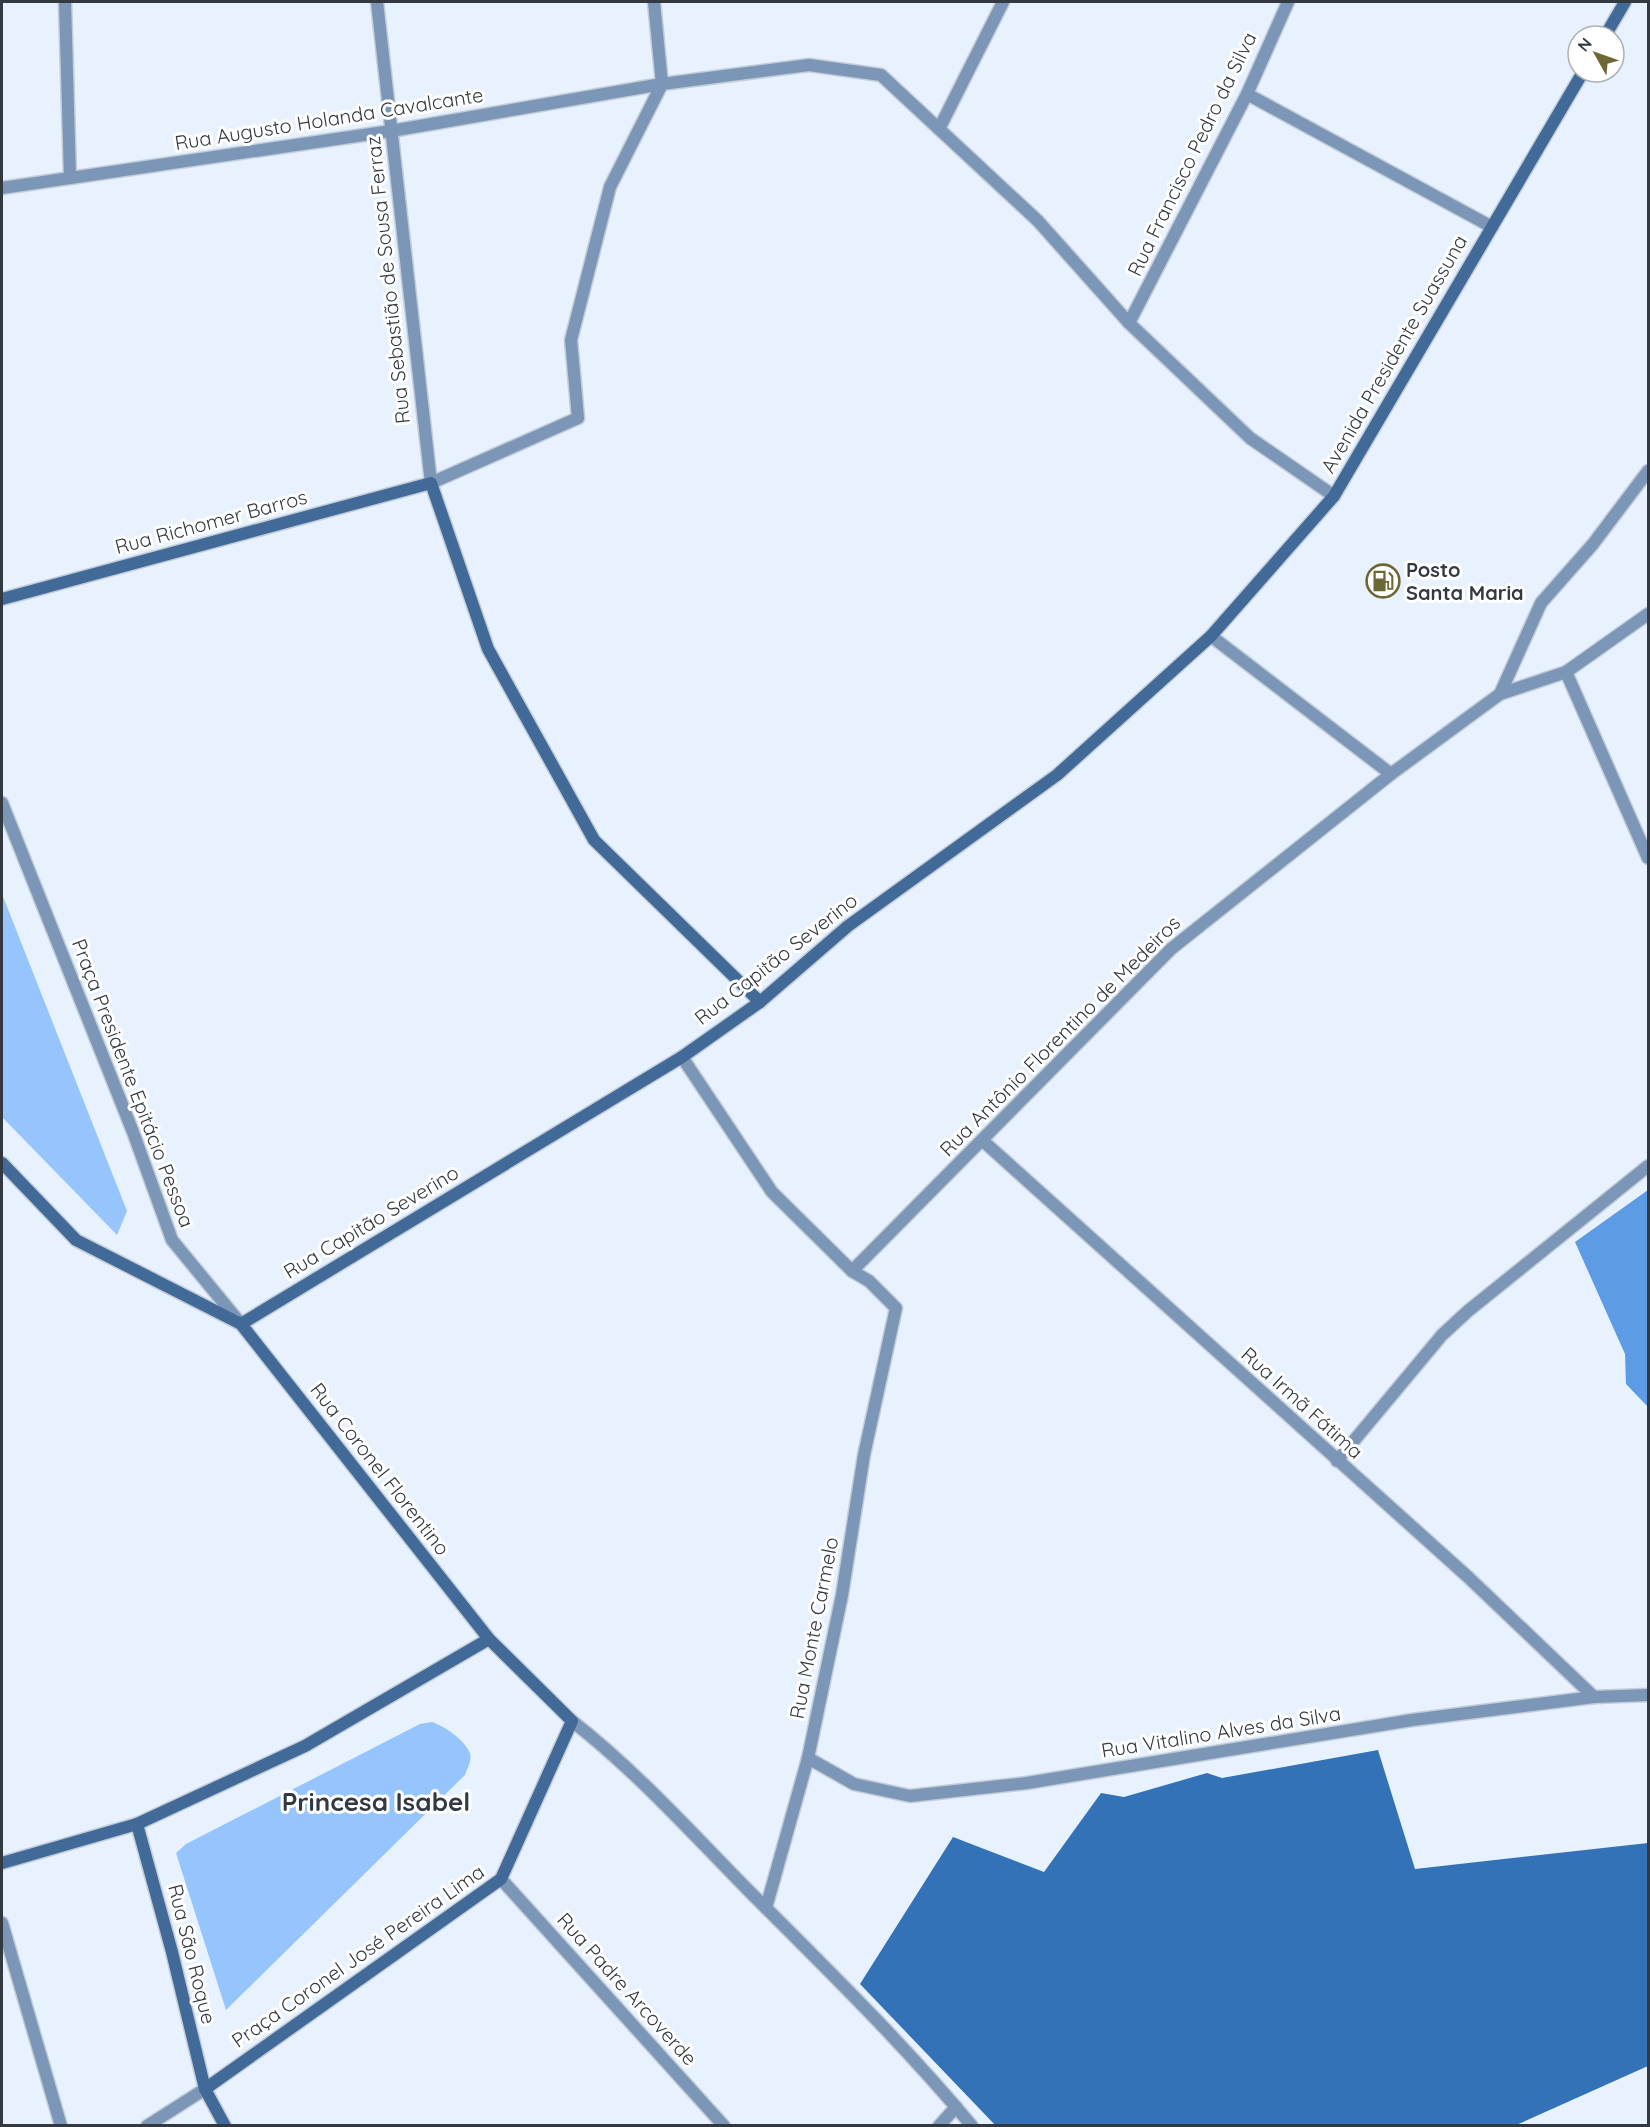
<svg xmlns="http://www.w3.org/2000/svg" width="1650" height="2127" font-family="Quicksand,sans-serif">
	<rect width="100%" height="100%" fill="#e7f2fe"/>
	<g fill="#96c5fd">
		<path d="M2 894 127 1211 117 1235 2 1117Z"/>
		<path d="M432 1722C444 1726 463 1739 469 1751 473 1759 468 1767 465 1775L226 2010 176 1853 186 1844 420 1724Z"/>
	</g>
	<path fill="#5d9ce5" d="M1648 1190V1407L1626 1384 1625 1354 1575 1242Z"/>
	<path fill="#3472b8" d="M1378 1750 1415 1869 1648 1843V2066L1514 2126H996L860 1984 953 1837 1044 1872 1101 1793 1124 1797 1207 1773 1222 1778Z"/>
	<g fill="none" stroke-linecap="round" stroke-linejoin="round">
		<defs>
			<g id="street">
				<path d="M65 2 70 177"/>
				<path d="M377 2 431 483 578 418 571 340 610 187 662 84"/>
				<path d="M654 2 662 84"/>
				<path d="M1247 94 1492 227"/>
				<path d="M939 129 1003 2"/>
				<path d="M2 188 391 131 662 84 809 65 881 75 1038 221 1129 323 1250 438 1334 496"/>
				<path d="M1129 323 1247 94 1288 2"/>
				<path d="M1211 636 1391 774"/>
				<path d="M1566 672 1648 858"/>
				<path d="M1500 694 1541 603 1593 544 1648 471"/>
				<path d="M2 803 133 1132 172 1240 241 1324"/>
				<path d="M682 1057 772 1192 852 1271 869 1281 896 1308 864 1455 842 1595 808 1758 766 1908"/>
				<path d="M982 1140 1468 1577 1594 1697"/>
				<path d="M852 1271 1171 949 1391 774 1500 694 1566 672 1648 614"/>
				<path d="M1337 1461 1442 1335 1468 1311 1648 1166"/>
				<path d="M572 1721C635 1770 690 1831 746 1888 823 1965 902 2042 972 2126"/>
				<path d="M808 1758 854 1784 910 1796 1027 1783 1412 1720 1594 1697 1648 1695"/>
				<path d="M501 1879 724 2126"/>
				<path d="M2 1923 61 2126"/>
				<path d="M147 2126 205 2089"/>
				<path d="M939 2126 956 2107"/>
			</g>
			<g id="secondary">
				<path d="M1605 36 1625 2"/>
				<path d="M2 599 431 483 488 649 594 840 760 1002"/>
				<path d="M2 1163 76 1240 241 1324 489 1639 572 1721 501 1879 205 2089"/>
				<path d="M241 1324 682 1057 760 1002 848 926 1057 775 1211 636 1334 496 1583 72"/>
				<path d="M137 1824 172 1952 205 2089 225 2126"/>
				<path d="M2 1863 137 1824 305 1746 489 1639"/>
			</g>
		</defs>
		<use href="#street" stroke="#c3cdd8" stroke-width="15"/>
		<use href="#secondary" stroke="#c3cdd8" stroke-width="15"/>
		<use href="#street" stroke="#7b96b6" stroke-width="12"/>
		<use href="#secondary" stroke="#426a98" stroke-width="12"/>
	</g>
	<defs>
		<symbol id="fuel-ring" viewBox="-11 -11 22 22"><circle r="9.5" fill="#fff" stroke="#6c6734" stroke-width="1.5"/><path d="M-5.5-6h7V0h2V4h1.3V-2.5L3-4.5l.8-.8L6-3V5H2.5V1h-1V6h-7ZM-4.2-4.7v3.2H.2V-4.7Z" fill="#6c6734"/></symbol>
	</defs>
	<g fill-rule="evenodd">
		<use href="#fuel-ring" x="1364" y="562" width="38" height="38"/>
	</g>
	<g text-anchor="middle" stroke-width="6" stroke-linejoin="round" paint-order="stroke">
		<g font-size="20" fill="#323941" stroke="#fff">
			<text transform="translate(329 119) rotate(-9)" y="7">Rua Augusto Holanda Cavalcante</text>
			<text transform="translate(1192 154) rotate(-64)" y="7">Rua Francisco Pedro da Silva</text>
			<text transform="translate(388 280) rotate(-96)" y="7">Rua Sebastião de Sousa Ferraz</text>
			<text transform="translate(1394 354) rotate(-60)" y="7">Avenida Presidente Suassuna</text>
			<text transform="translate(211 522) rotate(-15)" y="7">Rua Richomer Barros</text>
			<text transform="translate(776 959) rotate(-38)" y="7">Rua Capitão Severino</text>
			<text transform="translate(1060 1036) rotate(-45)" y="7">Rua Antônio Florentino de Medeiros</text>
			<text transform="translate(133 1083) rotate(69)" y="7">Praça Presidente Epitácio Pessoa</text>
			<text transform="translate(371 1222) rotate(-31)" y="7">Rua Capitão Severino</text>
			<text transform="translate(1302 1403) rotate(42)" y="7">Rua Irmã Fátima</text>
			<text transform="translate(380 1469) rotate(52)" y="7">Rua Coronel Florentino</text>
			<text transform="translate(814 1628) rotate(-79)" y="7">Rua Monte Carmelo</text>
			<text transform="translate(1221 1732) rotate(-9)" y="7">Rua Vitalino Alves da Silva</text>
			<text transform="translate(192 1954) rotate(76)" y="7">Rua São Roque</text>
			<text transform="translate(358 1956) rotate(-35)" y="7">Praça Coronel José Pereira Lima</text>
			<text transform="translate(627 1989) rotate(48)" y="7">Rua Padre Arcoverde</text>
		</g>
		<g font-size="20" font-weight="bold" fill="#323941" stroke="#fff" text-anchor="start">
			<text x="1406" y="577">Posto<tspan x="1406" dy="23">Santa Maria</tspan></text>
		</g>
		<g font-size="26" font-weight="bold" fill="#323941" stroke="#fff">
			<text x="376" y="1811">Princesa Isabel</text>
		</g>
	</g>
	<rect width="1650" height="2127" fill="none" stroke="#323941" stroke-width="6"/>
	<g transform="translate(1596 54) rotate(310)"><circle r="28" fill="#ffffff" stroke="#adb0b3" stroke-width="1.5"/>
	<path d="M0-4.5L10 22L0 15L-10 22Z" fill="#6c6734"/>
	<text y="-9" font-size="16" font-weight="bold" text-anchor="middle" fill="#323941">N</text>
	</g>
</svg>
